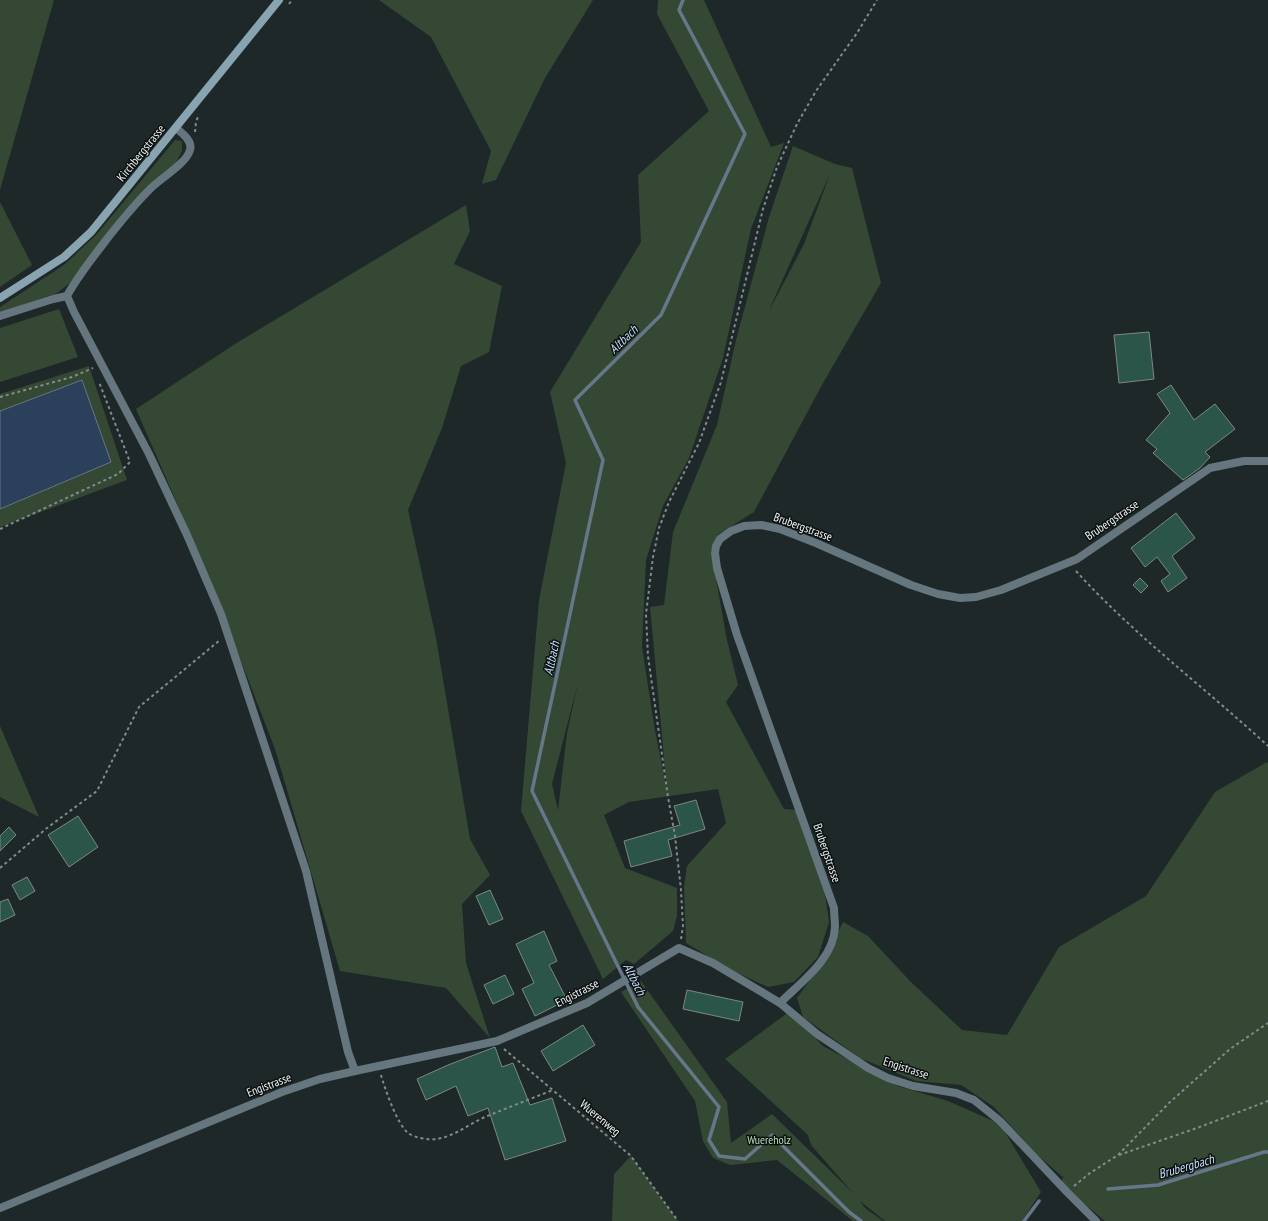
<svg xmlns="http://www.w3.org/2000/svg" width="1268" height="1221" font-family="'PT Sans Narrow',sans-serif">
	<rect width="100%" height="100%" fill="#1e2829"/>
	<g fill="#344834" fill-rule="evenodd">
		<path d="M0 0H54L0 190Z"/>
		<path d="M379 0H593L545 78 496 180 482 184 491 151 431 37Z"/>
		<path d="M658 0H704L771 147 784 143 751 229 723 358 689 458 663 506 646 560 642 647 655 731 667 790 650 607 664 605 673 532 717 425 736 340 769 217 793 146 835 164 852 168 881 283 823 383 754 512 719 534 714 541 711 551 727 640 738 685 726 702 784 809 796 810 822 873 829 922 818 957 794 982 768 987 731 970 686 943 684 887 687 866 726 823 718 789 629 802 604 815 625 868 677 888V916L673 931 634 964 626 960 603 979 521 811 539 600 566 463 550 392 641 242 638 175 709 111 657 14ZM830 174 804 244 770 309V308ZM578 683 567 733 558 810 552 784Z"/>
		<path d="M175 140 182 141V151L176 163 149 184 122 214 70 283 57 293 0 313V307L64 265 96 235Z"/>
		<path d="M0 202 32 265 0 287Z"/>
		<path d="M466 205 470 231 454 264 502 286 489 352 461 366 442 428 408 510 436 638 470 839 490 875 462 904 466 963 490 1038 446 988 340 971 275 749 205 568 136 409 235 344Z"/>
		<path d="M59 309 78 357 0 382V328Z"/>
		<path d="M89 366 127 480 0 527V509L111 462 82 380 0 411V394Z"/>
		<path d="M0 726 39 817 0 797Z"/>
		<path d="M1267 762 1268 763V1221H1105L1061 1184 1063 1177 1036 1154 994 1107 961 1085 916 1081 860 1058 803 1017 797 998 825 959 843 922 868 936 910 981 962 1030 1007 1035 1059 947 1146 896 1215 792Z"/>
		<path d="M641 981 727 1102 731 1143 772 1114 853 1193 811 1145 808 1135 725 1059 790 1011 823 1046 898 1086 948 1101 1000 1124 1041 1192 1022 1221H885L860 1201 865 1208 883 1221H853L777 1160 730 1165 713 1158 703 1141 695 1101 621 992Z"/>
		<path d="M631 1156 678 1221H612L614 1174Z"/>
	</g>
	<path fill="#2b415b" stroke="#667789" d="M82 380 111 462 0 509V411Z"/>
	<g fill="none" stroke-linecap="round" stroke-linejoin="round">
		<g stroke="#667789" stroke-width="3.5">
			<path d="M683 0 679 10 745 134 661 315 575 400 603 460 532 791 638 1007 719 1107 709 1140 719 1156 745 1159 772 1135 849 1212 861 1221"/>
			<path d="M1108 1189 1158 1185 1264 1152H1268"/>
			<path d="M1024 1221 1039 1201"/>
		</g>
	</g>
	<g fill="#2a5548" stroke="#7d8884">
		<path d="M1149 332 1154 379 1119 383 1114 335Z"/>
		<path d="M1171 385 1194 420 1215 404 1235 429 1205 452 1210 457 1200 468 1183 480 1153 453 1157 449 1146 440 1170 413 1157 394Z"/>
		<path d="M1176 513 1195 538 1172 556 1187 578 1168 592 1161 581 1170 574 1157 557 1145 567 1131 548Z"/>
		<path d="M1140 578 1148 586 1141 593 1133 585Z"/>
		<path d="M696 800 705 829 668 840 672 856 631 867 624 841 680 825 674 806Z"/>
		<path d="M78 816 98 847 69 867 48 835Z"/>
		<path d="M9 827 16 835 0 851V836Z"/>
		<path d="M27 877 35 891 20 900 12 885Z"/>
		<path d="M490 890 503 919 489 925 476 896Z"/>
		<path d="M8 899 15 915 0 922V902Z"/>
		<path d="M544 931 557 961 549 965 567 1000 535 1016 522 989 534 983 516 944Z"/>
		<path d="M505 975 514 994 493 1004 484 985Z"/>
		<path d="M687 990 743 1002 739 1021 683 1009Z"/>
		<path d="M583 1025 595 1045 553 1071 541 1051Z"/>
		<path d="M495 1047 502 1067 513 1063 530 1105 552 1098 566 1141 505 1160 488 1108 468 1116 456 1086 426 1100 417 1079 448 1065Z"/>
	</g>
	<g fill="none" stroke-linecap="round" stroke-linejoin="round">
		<g stroke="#838b8c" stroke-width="2" stroke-dasharray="3 3" stroke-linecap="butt">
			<path d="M289 4 292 0"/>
			<path d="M195 132 196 122 198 117"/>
			<path d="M0 397 72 377 93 368"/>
			<path d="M0 529 118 474 130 462 99 382"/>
			<path d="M1076 571C1134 635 1204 687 1268 746"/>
			<path d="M0 868 47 828 97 791 139 707 220 640"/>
			<path d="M681 939 683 926 681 890 675 836 668 797 648 656 646 614 653 557 659 528 669 502 699 443 721 382 763 209 777 167 797 124 816 91 857 33 877 0"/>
			<path d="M504 1049 631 1156 678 1221"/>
			<path d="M381 1075C385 1089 397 1124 408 1133 415 1138 428 1140 437 1139 455 1136 469 1124 485 1117 507 1108 530 1099 553 1090"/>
			<path d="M1119 1155 1197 1128 1268 1101"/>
			<path d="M1074 1186 1090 1173 1118 1155 1170 1102 1230 1049 1268 1023"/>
		</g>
		<g stroke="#65767e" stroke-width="8">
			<path d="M67 296 74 312 149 454 187 535 221 614 306 871 348 1052 355 1071"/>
			<path d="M67 296C76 279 88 264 100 248 116 227 132 207 151 188 162 177 186 164 190 150 193 141 182 133 176 128"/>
			<path d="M0 316 53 299 67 296"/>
			<path d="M780 1003C801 982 834 959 835 927 835 921 834 914 834 908L737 635 717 568 715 553 716 546 720 539 731 531 744 526 761 525 780 529 816 543 911 585 938 594 960 598 976 597 1001 590 1077 559 1210 468 1244 461H1268"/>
			<path d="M0 1208 282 1092 320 1079 355 1071 497 1041 587 1003 679 948 713 963 780 1003 817 1034 868 1068 888 1078 913 1086 956 1093 974 1100 1000 1121 1067 1192 1096 1221"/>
		</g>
		<path stroke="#88a4b1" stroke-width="8" d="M0 298 64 257 91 232 279 0"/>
	</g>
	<g text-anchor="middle" stroke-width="3" stroke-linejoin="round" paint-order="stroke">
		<g font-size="12" fill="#eef5f5" stroke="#0c1010">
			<text transform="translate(141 153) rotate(-51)" y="4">Kirchbergstrasse</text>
			<text transform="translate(1112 520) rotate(-34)" y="4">Brubergstrasse</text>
			<text transform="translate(803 527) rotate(20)" y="4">Brubergstrasse</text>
			<text transform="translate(827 853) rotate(71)" y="4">Brubergstrasse</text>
			<text transform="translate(577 993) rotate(-27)" y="4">Engistrasse</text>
			<text transform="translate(906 1068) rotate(18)" y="4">Engistrasse</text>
			<text transform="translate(269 1085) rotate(-21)" y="4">Engistrasse</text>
			<text transform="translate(600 1118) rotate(40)" y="4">Wuerenweg</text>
		</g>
		<g font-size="12" fill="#b0e0af" stroke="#0c1010">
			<text x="769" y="1144">Wuereholz</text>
		</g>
		<g font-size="13" font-style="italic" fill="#c5defc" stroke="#0c1010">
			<text transform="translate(623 339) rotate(-44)" y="5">Altbach</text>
			<text transform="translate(551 658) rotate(-78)" y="5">Altbach</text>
			<text transform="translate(635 979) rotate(64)" y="5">Altbach</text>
			<text transform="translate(1186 1166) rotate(-16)" y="5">Brubergbach</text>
		</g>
	</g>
</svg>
